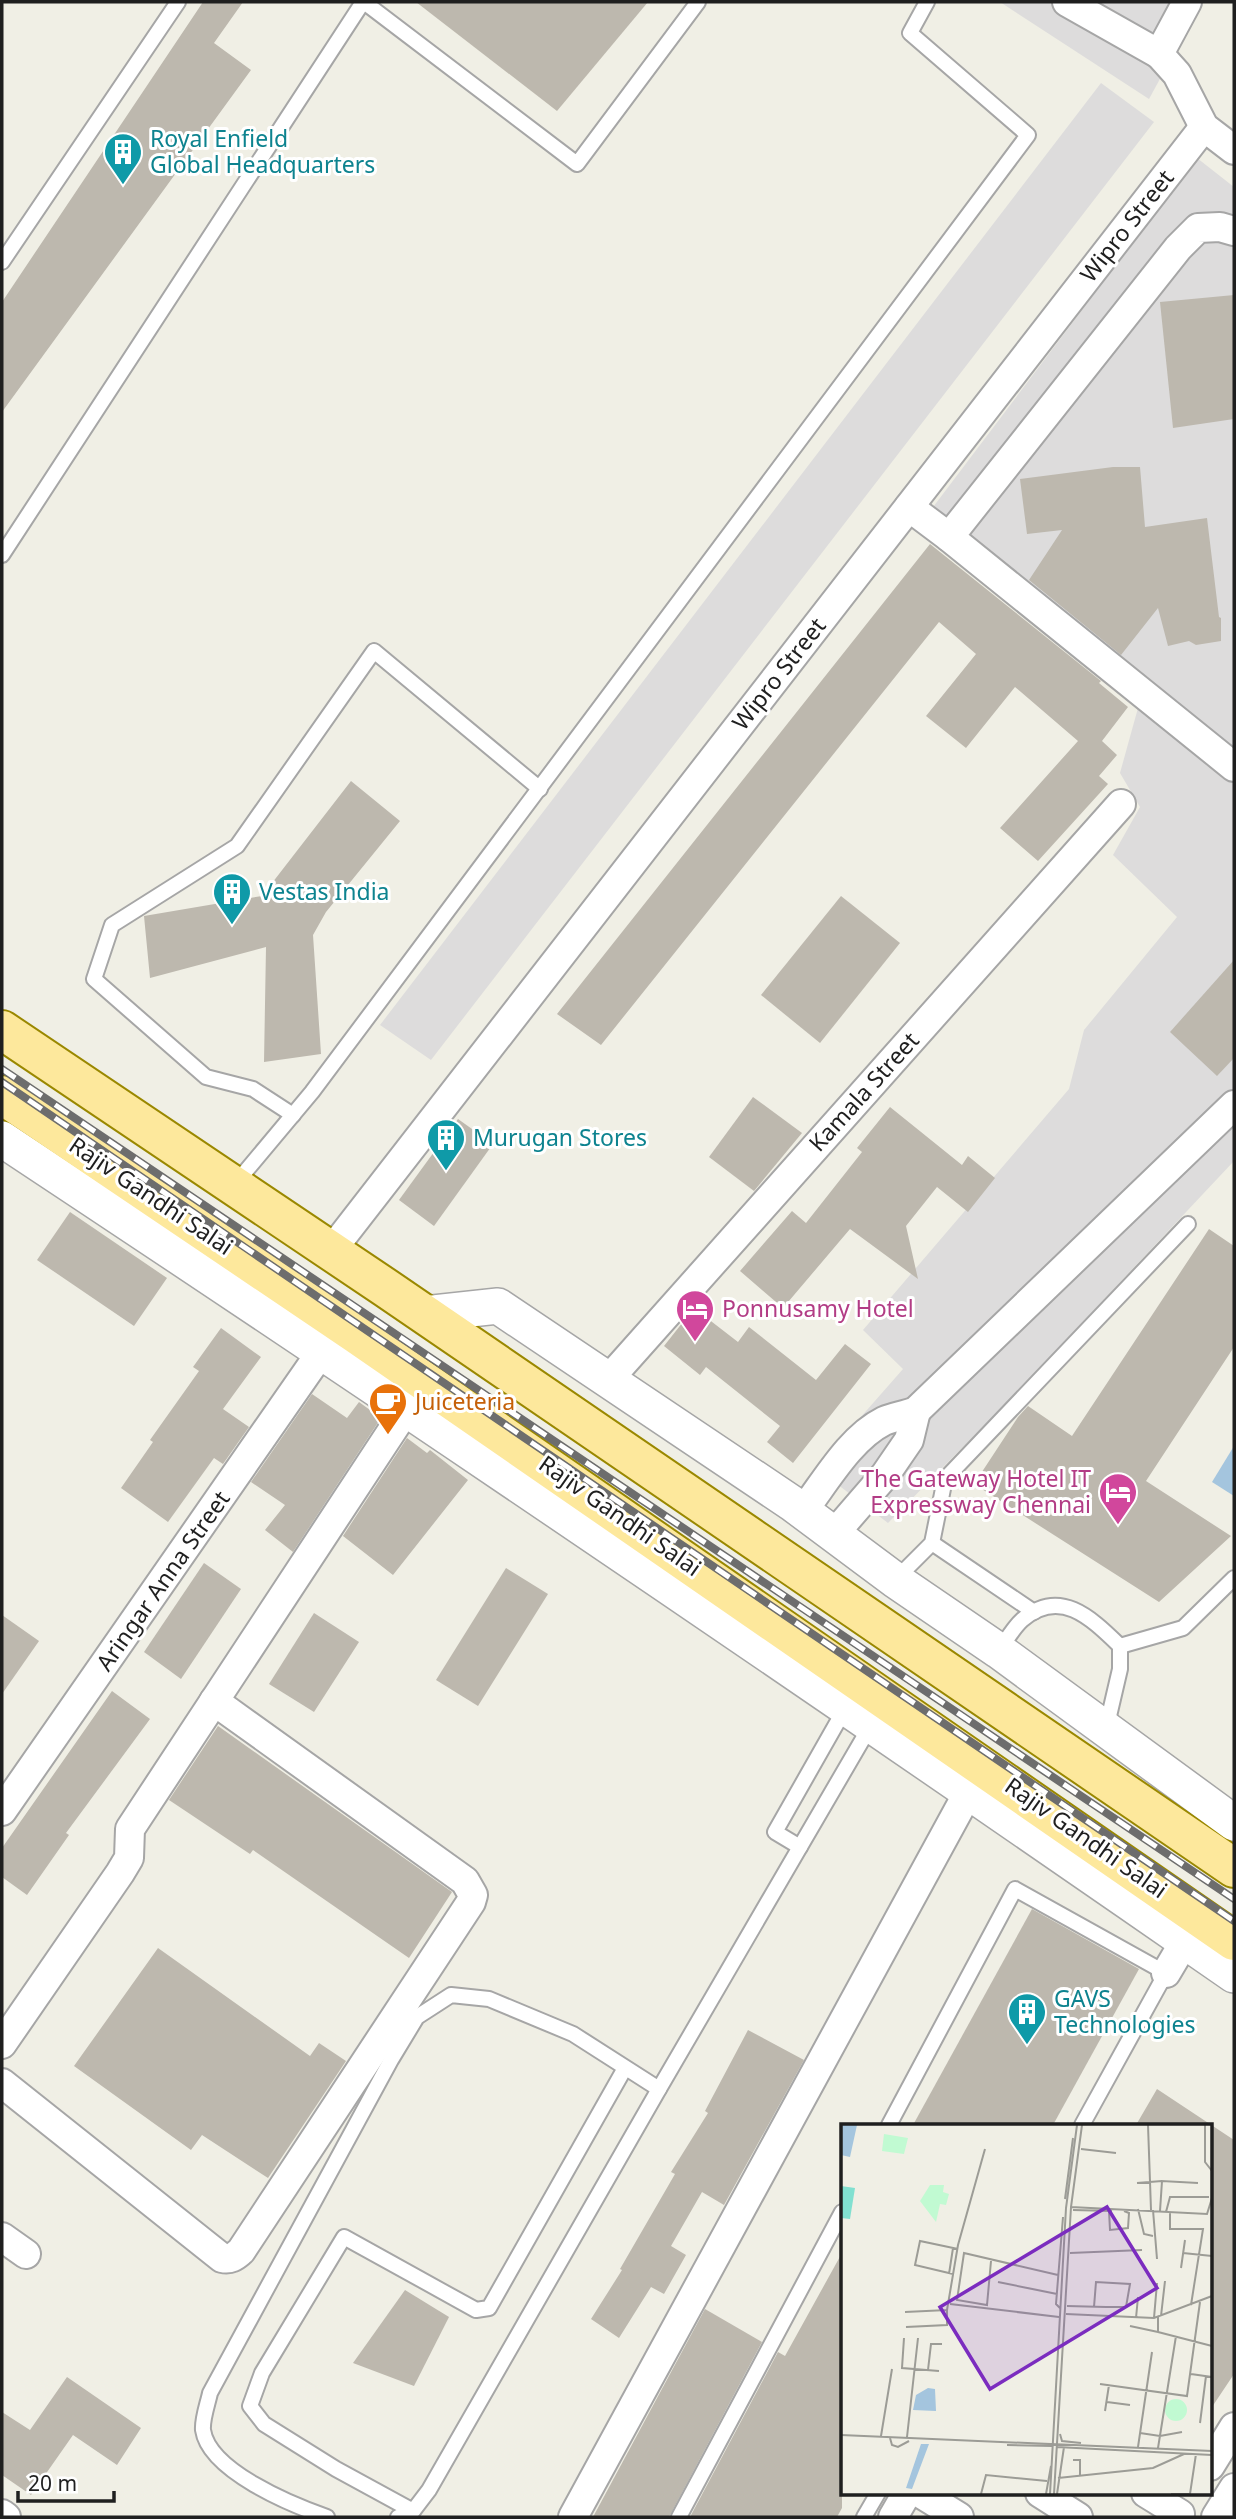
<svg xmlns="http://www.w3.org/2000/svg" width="1236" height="2519" font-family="'Noto Sans',sans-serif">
	<rect width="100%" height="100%" fill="#f0efe5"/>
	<g fill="#dddcdc">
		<path d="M1000 2H1202L1149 99Z"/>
		<path d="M1101 83 1154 122 431 1060 380 1025Z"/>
		<path d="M1197 158 1234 187V1161L1016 1393 888 1523 816 1468 903 1369 863 1330 1069 1089 1084 1030 1177 917 1113 855 1140 807 1120 773 1138 708 921 523Z"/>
	</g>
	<path fill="#a4c5de" d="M1234 1446V1496L1212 1482Z"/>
	<g fill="#bdb8ae">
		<path d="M203 2H243L214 43 251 70 2 412V302Z"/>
		<path d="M416 2H648L557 111Z"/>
		<path d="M1234 295V419L1173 428 1160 302Z"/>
		<path d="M1113 467H1140L1145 527 1207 518 1219 617 1221 618V641L1196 645 1189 641 1168 646 1158 608 1121 655 1029 580 1062 530 1027 534 1020 479Z"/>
		<path d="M930 544 1101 681 1099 683 1128 707 1102 741 1117 755 1099 776 1108 784 1038 861 1000 828 1078 741 1015 687 966 748 926 716 976 654 939 622 601 1045 557 1014Z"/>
		<path d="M351 781 400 821 326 912 313 935 321 1054 264 1062 266 947 150 978 144 916 262 896Z"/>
		<path d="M841 896 900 943 820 1043 761 995Z"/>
		<path d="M1234 960V1058L1217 1076 1170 1032Z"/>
		<path d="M753 1097 802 1133 754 1191 709 1157Z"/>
		<path d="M890 1107 962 1165 968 1156 995 1178 968 1212 937 1187 906 1226 918 1279 850 1229 783 1308 740 1271 792 1211 806 1223 862 1152 857 1148Z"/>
		<path d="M458 1119 493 1144 434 1226 399 1200Z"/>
		<path d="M70 1212 167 1278 134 1326 37 1260Z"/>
		<path d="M1209 1229 1234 1246V1347L1146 1481 1231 1536 1159 1602 974 1484 1018 1417 1028 1406 1072 1436Z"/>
		<path d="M694 1308 738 1342 749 1327 816 1380 845 1344 871 1364 793 1463 767 1442 780 1426 706 1367 700 1375 664 1346Z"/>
		<path d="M221 1328 261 1357 223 1409 249 1427 223 1464 214 1458 168 1522 121 1488 153 1442 150 1440 199 1371 193 1367Z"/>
		<path d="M312 1394 347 1418 359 1402 381 1418 293 1552 265 1530 285 1505 251 1482Z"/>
		<path d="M407 1438 427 1453 430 1450 468 1480 393 1575 343 1536Z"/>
		<path d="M204 1563 241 1589 181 1679 144 1652Z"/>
		<path d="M506 1568 548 1594 478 1706 436 1680Z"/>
		<path d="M314 1613 359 1642 314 1712 269 1684Z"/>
		<path d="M2 1615 39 1641 2 1694Z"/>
		<path d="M112 1691 150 1719 66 1833 69 1835 27 1895 2 1877V1848Z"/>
		<path d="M218 1726 452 1892 409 1958 253 1850 250 1854 169 1800Z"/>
		<path d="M1032 1909 1139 1969 1053 2125H913Z"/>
		<path d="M158 1948 310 2056 319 2043 346 2061 268 2178 202 2135 191 2150 74 2066Z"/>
		<path d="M748 2030 804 2060 724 2205 702 2192 671 2246 686 2255 664 2294 651 2287 619 2338 591 2319 622 2270 620 2269 675 2174 671 2172 708 2113 705 2111Z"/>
		<path d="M1157 2089 1234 2140V2374L1210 2410V2125H1136Z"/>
		<path d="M842 2253V2508L837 2517H690L778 2352 785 2356Z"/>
		<path d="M405 2290 449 2317 414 2386 353 2363Z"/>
		<path d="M705 2309 762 2342 669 2517H593Z"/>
		<path d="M67 2377 141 2428 117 2465 73 2435 31 2495 2 2475V2412L30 2430Z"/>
	</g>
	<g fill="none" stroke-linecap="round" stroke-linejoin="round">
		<defs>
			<g id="service">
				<path d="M364 2 577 164 698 2"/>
				<path d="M2 262 178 2"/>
				<path d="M2 555 363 2"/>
				<path d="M293 1115 253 1089 206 1077 94 979 112 925 237 846 374 651 540 789"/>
				<path d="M235 1184 312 1092 1028 135 910 33 927 2"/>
				<path d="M932 1543 1034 1612"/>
				<path d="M896 1579 932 1543 945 1479 1188 1224"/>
				<path d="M1120 1646 1183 1628 1234 1578"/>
				<path d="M999 1651C1006 1641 1013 1628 1022 1620 1060 1587 1091 1618 1120 1646V1669L1106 1729"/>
				<path d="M800 1847 775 1832 846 1707"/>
				<path d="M889 2125 1015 1889 1166 1973 1082 2125"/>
				<path d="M413 2511 336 2469 264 2424 250 2406 262 2373 344 2237 476 2310 489 2308 625 2068"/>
				<path d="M327 2517C292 2505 209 2471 203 2430 202 2419 208 2403 210 2393L391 2060 417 2017 451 1995 489 1999 573 2034 659 2089"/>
				<path d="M398 2517 413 2511 429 2490 659 2089 871 1725"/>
				<path d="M679 2517 842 2212"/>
				<path d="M864 2517 878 2493"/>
			</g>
			<g id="minor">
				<path d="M1067 2 1159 54 1187 2"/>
				<path d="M1159 54 1177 74 1204 127 1234 150"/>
				<path d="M1234 231 1220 227 1198 228 1178 248 949 537 1234 767"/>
				<path d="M909 507 949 537"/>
				<path d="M331 1251 1204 127"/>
				<path d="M608 1380 1121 804"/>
				<path d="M803 1511C826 1481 850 1438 884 1421 894 1417 906 1415 916 1411L1234 1105"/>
				<path d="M834 1534 885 1475 909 1440 916 1411"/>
				<path d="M2 1811 322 1351"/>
				<path d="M1166 1973 1185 1941"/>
				<path d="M2 2044 120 1873 129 1858 130 1829 407 1408"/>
				<path d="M2 2083 222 2258C231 2260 235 2256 241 2251L471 1902 473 1895 465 1881 214 1701"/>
				<path d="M2 2237 26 2254"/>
				<path d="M1210 2466 1234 2427"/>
				<path d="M920 2493 959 2517"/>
				<path d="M1040 2493 1078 2517"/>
				<path d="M1146 2493 1180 2514"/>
				<path d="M2 2514 6 2517"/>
				<path d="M573 2517 969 1791"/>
				<path d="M893 2517 907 2493"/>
				<path d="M1216 2517 1234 2488"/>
			</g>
			<g id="tertiary">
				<path d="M2 1139C416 1413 826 1692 1234 1975"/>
				<path d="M424 1314 498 1306 793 1504 895 1580 999 1651 1234 1823"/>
			</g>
			<g id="primary">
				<path d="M2 1030 386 1288 1234 1868"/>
				<path d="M2 1095 356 1334 1234 1941"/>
			</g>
		</defs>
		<use href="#service" stroke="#a6a6a6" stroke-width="18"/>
		<use href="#minor" stroke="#a6a6a6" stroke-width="32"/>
		<use href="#tertiary" stroke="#a6a6a6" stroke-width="38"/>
		<use href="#primary" stroke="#9a8800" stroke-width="42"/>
		<use href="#service" stroke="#fff" stroke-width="14"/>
		<use href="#minor" stroke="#fff" stroke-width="28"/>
		<use href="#tertiary" stroke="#fff" stroke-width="35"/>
		<use href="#primary" stroke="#fde89c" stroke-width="38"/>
		<defs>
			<g id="rail">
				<path d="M2 1069 1234 1899"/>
				<path d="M2 1082 1234 1921"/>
			</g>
		</defs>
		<use href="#rail" stroke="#6d6d6d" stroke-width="8"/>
		<use href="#rail" stroke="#fff" stroke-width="5" stroke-dasharray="16" stroke-linecap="butt"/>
	</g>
	<defs>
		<symbol id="building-pin" viewBox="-11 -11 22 30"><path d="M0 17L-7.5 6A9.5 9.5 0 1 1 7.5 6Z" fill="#0f9aa8" stroke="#fff"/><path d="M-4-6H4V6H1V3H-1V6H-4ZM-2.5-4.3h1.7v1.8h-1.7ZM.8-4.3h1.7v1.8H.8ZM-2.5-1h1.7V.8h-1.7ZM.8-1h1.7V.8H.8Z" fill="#fff"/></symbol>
		<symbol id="hotel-pin" viewBox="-11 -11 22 30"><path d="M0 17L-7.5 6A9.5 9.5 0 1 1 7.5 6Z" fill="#d1479c" stroke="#fff"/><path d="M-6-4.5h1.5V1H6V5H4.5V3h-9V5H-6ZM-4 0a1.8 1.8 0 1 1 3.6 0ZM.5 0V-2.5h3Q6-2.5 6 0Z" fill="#fff"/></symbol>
		<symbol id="cafe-pin" viewBox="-11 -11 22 30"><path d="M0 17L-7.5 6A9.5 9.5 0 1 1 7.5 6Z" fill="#e8710a" stroke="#fff"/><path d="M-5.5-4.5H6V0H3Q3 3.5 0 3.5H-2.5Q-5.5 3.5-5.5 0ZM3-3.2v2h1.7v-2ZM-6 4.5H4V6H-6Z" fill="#fff"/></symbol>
	</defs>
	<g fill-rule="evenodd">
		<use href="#building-pin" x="101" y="130" width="44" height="60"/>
		<use href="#building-pin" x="210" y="870" width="44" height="60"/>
		<use href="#building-pin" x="424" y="1116" width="44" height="60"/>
		<use href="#hotel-pin" x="673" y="1287" width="44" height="60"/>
		<use href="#cafe-pin" x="366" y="1380" width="44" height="60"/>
		<use href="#hotel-pin" x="1096" y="1470" width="44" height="60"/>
		<use href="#building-pin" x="1005" y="1990" width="44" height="60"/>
	</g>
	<g text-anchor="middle" stroke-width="6" stroke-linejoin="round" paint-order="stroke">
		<g font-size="23" fill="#0d838f" stroke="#fff" text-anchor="start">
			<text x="150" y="147">Royal Enfield<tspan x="150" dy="26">Global Headquarters</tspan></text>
			<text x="259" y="900">Vestas India</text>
			<text x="473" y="1146">Murugan Stores</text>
			<text x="1054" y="2007">GAVS<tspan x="1054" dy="26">Technologies</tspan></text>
		</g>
		<g font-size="23" fill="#1f1f1f" stroke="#fff">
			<text transform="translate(1127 226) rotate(-52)" y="8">Wipro Street</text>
			<text transform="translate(779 674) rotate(-52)" y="8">Wipro Street</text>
			<text transform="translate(864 1092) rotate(-48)" y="8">Kamala Street</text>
			<text transform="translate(151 1196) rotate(34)" y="8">Rajiv Gandhi Salai</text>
			<text transform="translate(620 1516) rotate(35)" y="8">Rajiv Gandhi Salai</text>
			<text transform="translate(163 1581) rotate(-55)" y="8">Aringar Anna Street</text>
			<text transform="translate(1086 1838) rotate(35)" y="8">Rajiv Gandhi Salai</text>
		</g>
		<g font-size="23" fill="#b23c85" stroke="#fff" text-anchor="start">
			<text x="722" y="1317">Ponnusamy Hotel</text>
			<text x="1091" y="1487" text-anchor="end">The Gateway Hotel IT<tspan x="1091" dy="26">Expressway Chennai</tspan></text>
		</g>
		<g font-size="23" fill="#c56008" stroke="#fff" text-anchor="start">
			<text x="415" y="1410">Juiceteria</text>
		</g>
	</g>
	<g transform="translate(841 2124)">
		<rect width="371" height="371" fill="#f0efe5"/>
		<path d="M43 10 67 14 63 30 41 27ZM89 61H103L102 68 108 70 105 81 99 80 95 98 79 77ZM324 286a11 11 0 1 1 22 0a11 11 0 1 1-22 0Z" fill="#c1fad2"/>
		<path d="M0 62 14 64 9 95 0 94Z" fill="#81e0d0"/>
		<path d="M0 1H16L9 33 0 31ZM87 264 94 265 95 287 72 286 75 271ZM80 320H88L71 365 65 364Z" fill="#a4c5de"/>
		<path fill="none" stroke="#9c9c96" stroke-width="2" d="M307 1 310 86M364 1V38L371 47M240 25 275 29M296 59 321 57M224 75 232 14M230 83 366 90 371 74M297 85 303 110 312 112M232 86 271 87M312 86 316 135M268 87 269 106 287 104 288 89 283 87M319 87 321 57 357 59M325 88 329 73H368M329 89V105H362L350 181M229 129 301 126M342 129 371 132M150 137 146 181 116 176 123 129 217 151M340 144 344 116M108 150 112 124M112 150 74 141 79 117 117 125M157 158 216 170M109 180 218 193M226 182 265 183H285L289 160 255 158 253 183M219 184 215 180 222 93M106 186 117 121 144 25M64 188 106 186V201L65 203M225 190 313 194 371 172M320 192 324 157M295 194 297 173M313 194 316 159M289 202 317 208V193M317 208 371 222M63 214 61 244 98 247M87 246 90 220H101M350 250 371 253M259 260 346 272 359 178M266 278 289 281M264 287 268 261M359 299 365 252M299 309 319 312 341 308M219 310 221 317 240 319M0 311 371 327M40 312 51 245M66 313 77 214M49 314 51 321 57 323 68 317M166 321 211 322M216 323 371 331M297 323 311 228M317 324 335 212M232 336H239V351M217 354 312 344 343 330M140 370 145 351 206 357M205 370 210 342M209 370 225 84 236 1M213 370 230 83 241 1M216 370 223 323M330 370H349L355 330"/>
		<path fill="#7b2cbf" fill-opacity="0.15" stroke="#7b2cbf" stroke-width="3.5" d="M266 83 316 164 149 265 99 183Z"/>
		<rect width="371" height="371" fill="none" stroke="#1f1f1f" stroke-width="3.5"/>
	</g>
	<rect width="1236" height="2519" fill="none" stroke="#1f1f1f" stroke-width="7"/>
	<path d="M18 2491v10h96v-10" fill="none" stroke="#1f1f1f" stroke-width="3.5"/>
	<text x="28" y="2491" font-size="21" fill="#1f1f1f" stroke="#ffffff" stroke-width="5" paint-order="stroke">20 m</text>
</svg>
